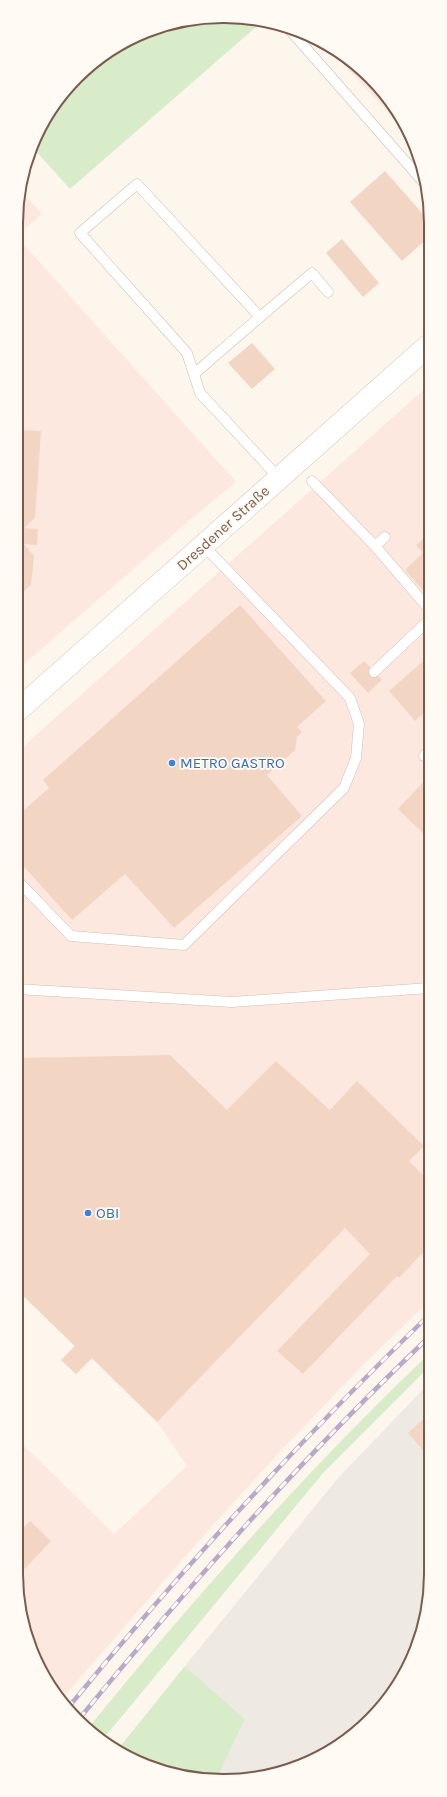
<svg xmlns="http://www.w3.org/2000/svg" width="447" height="1797" font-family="Karla,sans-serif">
	<rect width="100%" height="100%" fill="#fdf6ec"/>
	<g fill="#fde8e0">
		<path d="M325 44 370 77 410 132 411 137Z"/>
		<path d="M20 190 42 214 18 235V196Z"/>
		<path d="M18 238 236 482 186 523 17 670Z"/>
		<path d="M429 385V1301L357 1371 287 1444 203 1536 61 1700 32 1653 16 1574V1438L114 1534 187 1466 157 1422 92 1359 76 1374 61 1360 74 1346 16 1289 17 752Z"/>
	</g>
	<path fill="#efe9e4" d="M429 1383V1601L403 1677 350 1738 277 1774 216 1780 245 1719 185 1666 338 1478Z"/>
	<g fill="#d8ecc9">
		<path d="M251 18 263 21 70 189 34 149 44 120 97 59 170 23Z"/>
		<path d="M429 1354V1367L324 1472 104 1738 89 1727C195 1597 307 1470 429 1354Z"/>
		<path d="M185 1666 245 1719 216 1780 210 1781 132 1759 118 1749Z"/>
	</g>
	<g fill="#f3d5c3">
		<path d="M385 171 429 221V237L402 261 350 202Z"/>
		<path d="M342 239 379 283 363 297 326 253Z"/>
		<path d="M252 343 275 369 252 389 228 363Z"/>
		<path d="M18 430 41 431 35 518 24 528 38 529 37 545 24 544 34 556 31 585 17 597Z"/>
		<path d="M429 534V597L405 570 423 553 416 545Z"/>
		<path d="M240 605 326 701 297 727 302 732 297 737 295 750 267 775 302 816 174 928 125 874 72 920 17 859V816L49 788 43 780Z"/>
		<path d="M429 656V708L415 721 389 691Z"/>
		<path d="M364 661 382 680 368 693 350 673Z"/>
		<path d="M429 776V839L398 809Z"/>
		<path d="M170 1055 227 1110 276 1061 330 1110 357 1081 424 1146 409 1161 429 1181V1246L399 1278 397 1276 303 1374 277 1351 370 1254 345 1228 157 1422 92 1358 76 1374 61 1360 75 1346 16 1289 17 1058Z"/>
		<path d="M429 1414V1457L408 1433Z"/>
		<path d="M30 1521 51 1541 17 1577 16 1535Z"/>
	</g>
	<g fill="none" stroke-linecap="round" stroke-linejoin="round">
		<defs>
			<g id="lane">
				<path d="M289 29 426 185"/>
				<path d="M260 317 312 273 328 292"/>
				<path d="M194 374 260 317 137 184 80 233 187 353 200 393 279 478"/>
				<path d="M312 481 375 546 429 609"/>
				<path d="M375 546 385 537"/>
				<path d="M374 672 429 620"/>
				<path d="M424 756 429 751"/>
				<path d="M17 880 71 936 184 945 344 788 356 758 359 724 350 698 204 546"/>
				<path d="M17 989 232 1002 429 988"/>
			</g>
			<path id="secondary" d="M17 711 429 345"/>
		</defs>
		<use href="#lane" stroke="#d1beb0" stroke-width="11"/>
		<use href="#secondary" stroke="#d6c0b0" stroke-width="23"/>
		<path stroke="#d9b8a5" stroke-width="2.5" stroke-dasharray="1 3" stroke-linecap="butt" d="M17 742 26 734"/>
		<use href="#lane" stroke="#fff" stroke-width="10"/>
		<use href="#secondary" stroke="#fff" stroke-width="22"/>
		<defs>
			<g id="rail">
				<path d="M67 1709C180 1571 301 1439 429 1315"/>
				<path d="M79 1719C189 1585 304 1456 429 1337"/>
			</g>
		</defs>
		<use href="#rail" stroke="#b9a8c9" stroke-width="4.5"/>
		<use href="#rail" stroke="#fffaf3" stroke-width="3" stroke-dasharray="9" stroke-linecap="butt"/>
	</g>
	<g fill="#3f7fe0" stroke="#fffaf3" stroke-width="1.5">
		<circle cx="172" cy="763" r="4"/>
		<circle cx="88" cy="1213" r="4"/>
	</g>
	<g text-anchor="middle" stroke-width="4" stroke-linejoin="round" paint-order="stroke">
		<g font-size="15" fill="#7a5c4d" stroke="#fffaf3">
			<text transform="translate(223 528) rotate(-42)" y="5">Dresdener Straße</text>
		</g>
		<g font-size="15" fill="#366cbe" stroke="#fffaf3" text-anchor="start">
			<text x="180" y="768">METRO GASTRO</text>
			<text x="96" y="1218">OBI</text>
		</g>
	</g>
	<path d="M0 0H447V1797H0ZM223 23H224A200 200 0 0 1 424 223V1574A200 200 0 0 1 224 1774H223A200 200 0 0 1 23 1574V223A200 200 0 0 1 223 23Z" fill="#fffaf3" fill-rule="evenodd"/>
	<path fill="none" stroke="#7a5c4d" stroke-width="2" d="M223 23H224A200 200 0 0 1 424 223V1574A200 200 0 0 1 224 1774H223A200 200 0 0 1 23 1574V223A200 200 0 0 1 223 23Z"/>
</svg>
